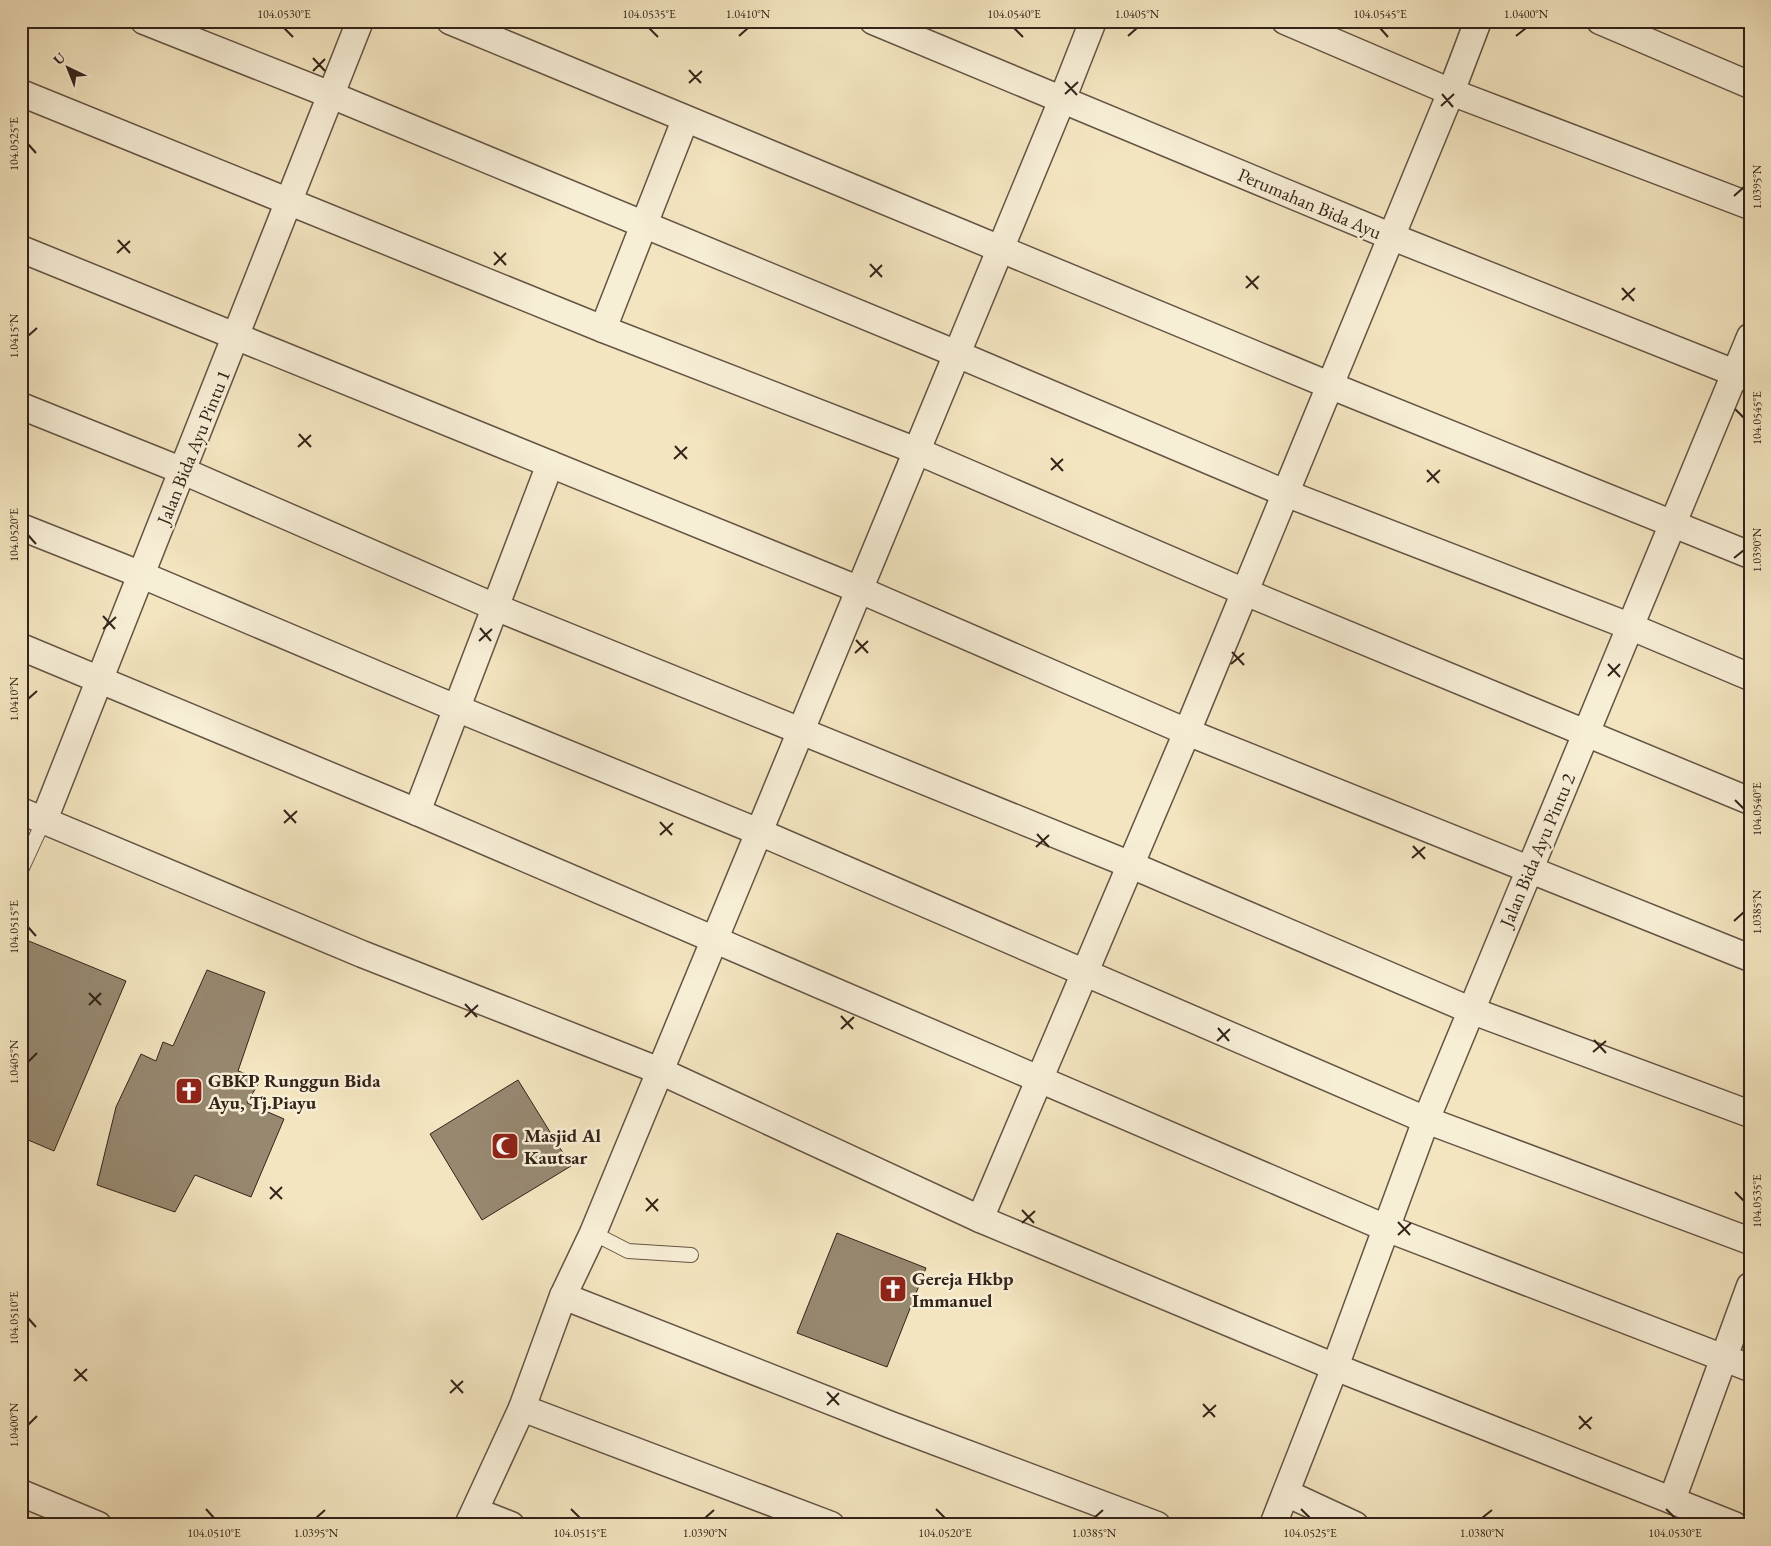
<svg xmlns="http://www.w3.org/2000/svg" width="1771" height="1546" font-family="'EB Garamond',serif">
	<rect width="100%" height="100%" fill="#f3e5c0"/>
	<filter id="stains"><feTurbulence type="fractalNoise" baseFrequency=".004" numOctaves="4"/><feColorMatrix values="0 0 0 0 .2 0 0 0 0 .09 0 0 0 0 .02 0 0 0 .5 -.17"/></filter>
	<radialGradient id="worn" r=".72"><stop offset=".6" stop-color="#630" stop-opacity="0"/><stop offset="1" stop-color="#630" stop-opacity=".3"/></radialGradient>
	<g fill="#978870" stroke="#34231a">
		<path d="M24 939 126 981 54 1151 21 1137V946Z"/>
		<path d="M207 970 265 992 238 1071 261 1079 247 1103 284 1119 251 1197 195 1175 175 1212 97 1185 116 1107 141 1054 156 1061 163 1042 173 1046Z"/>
		<path d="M518 1080 571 1166 482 1220 430 1134Z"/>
		<path d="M837 1233 926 1268 887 1367 797 1333Z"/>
	</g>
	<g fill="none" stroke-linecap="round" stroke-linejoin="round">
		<defs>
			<g id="lane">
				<path d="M21 870 44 820"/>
				<path d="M593 1233 628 1251 691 1255"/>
			</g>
			<g id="street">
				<path d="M144 21 331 95 957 354 1285 493 1629 626 1750 677"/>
				<path d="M450 21 1329 385 1750 555"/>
				<path d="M873 21 1390 236 1750 379"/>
				<path d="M1285 21 1451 92 1750 206"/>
				<path d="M1600 21 1750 85"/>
				<path d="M21 93 603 329 917 451 1245 592 1750 801"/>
				<path d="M21 249 860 590 1187 732 1750 958"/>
				<path d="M603 329 685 120"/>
				<path d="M21 406 183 471 495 607 1131 865 1470 1010 1750 1114"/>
				<path d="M21 527 142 575 456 708 759 832 1426 1120 1750 1241"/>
				<path d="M21 647 417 812 1386 1228 1750 1368"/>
				<path d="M21 811 362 954 660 1071 980 1219 1335 1367 1734 1525"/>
				<path d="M417 812 550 464"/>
				<path d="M44 820 360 21"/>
				<path d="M980 1219 1187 732 1451 92 1478 21"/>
				<path d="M563 1296 891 1425 1157 1525"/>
				<path d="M522 1408 831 1525"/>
				<path d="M21 1493 98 1525"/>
				<path d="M1286 1493 1355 1525"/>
				<path d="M1672 1500 1750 1286"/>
				<path d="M475 1511 511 1525"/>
				<path d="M468 1525 522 1408 563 1296 593 1233 1062 100 1093 21"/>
				<path d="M1273 1525 1335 1367 1426 1120 1750 337"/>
			</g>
		</defs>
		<use href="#lane" stroke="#645444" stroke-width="16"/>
		<use href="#street" stroke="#645444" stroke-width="29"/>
		<use href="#lane" stroke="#f7eed6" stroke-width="14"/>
		<use href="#street" stroke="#f7eed6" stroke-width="26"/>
	</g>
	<path fill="none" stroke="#34231a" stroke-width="2" d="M284 28 293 37M649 28 658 37M1014 28 1023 37M1380 28 1388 37M739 36 748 28M1128 36 1137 28M1516 36 1526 28M313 58 325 71M689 70 701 83M313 71 325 59M1065 82 1077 95M689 83 702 71M1065 94 1078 82M1442 94 1453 107M1441 106 1454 94M28 144 36 153M1734 196 1744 187M118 240 130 253M494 252 506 265M117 253 130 241M870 264 882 277M494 265 506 253M1246 276 1258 289M870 277 882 265M1246 288 1259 276M1622 288 1634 301M1622 300 1635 288M28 336 37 328M1735 409 1744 418M299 434 311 447M675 446 687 459M298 447 311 435M1051 458 1063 471M674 459 687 447M1051 470 1063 459M1427 470 1439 483M1427 482 1440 470M28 535 36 544M1734 558 1744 550M103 616 115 629M480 628 491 641M103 629 116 617M856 640 868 653M479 641 492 629M1232 652 1244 665M855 653 868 641M1231 664 1244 653M1608 664 1620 677M1608 676 1620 664M28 699 37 691M1735 800 1744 809M284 810 296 823M660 822 672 835M284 823 297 811M1037 834 1049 847M660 835 673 823M1413 846 1425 859M1036 847 1049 835M1412 858 1425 847M1734 921 1744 912M28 927 36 936M89 993 101 1005M465 1004 477 1017M89 1005 101 993M841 1016 853 1029M465 1017 478 1005M1218 1028 1229 1041M841 1029 854 1017M1594 1040 1606 1053M1217 1041 1230 1029M1593 1052 1606 1041M28 1062 37 1053M270 1187 282 1199M1735 1192 1744 1201M646 1198 658 1211M270 1199 282 1187M1022 1210 1034 1223M646 1211 658 1199M1398 1222 1410 1235M1022 1223 1035 1211M1398 1235 1411 1223M28 1318 36 1327M75 1369 87 1381M451 1380 463 1393M74 1381 87 1369M827 1392 839 1405M450 1393 463 1381M1203 1404 1215 1417M827 1405 839 1393M1579 1416 1591 1429M1203 1417 1216 1405M28 1425 37 1416M1579 1429 1592 1417M206 1509 214 1518M571 1509 580 1518M936 1509 945 1518M1301 1509 1310 1518M1666 1509 1675 1518M316 1518 325 1510M705 1518 714 1510M1094 1518 1103 1510M1482 1518 1492 1510"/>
	<defs>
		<symbol id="church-square" viewBox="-11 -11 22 22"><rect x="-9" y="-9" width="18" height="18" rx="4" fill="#8f2418" stroke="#f7eed6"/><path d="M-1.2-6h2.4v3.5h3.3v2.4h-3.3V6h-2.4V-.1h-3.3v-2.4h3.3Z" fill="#fff"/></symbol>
		<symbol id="mosque-square" viewBox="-11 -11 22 22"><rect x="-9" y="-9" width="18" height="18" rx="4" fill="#8f2418" stroke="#f7eed6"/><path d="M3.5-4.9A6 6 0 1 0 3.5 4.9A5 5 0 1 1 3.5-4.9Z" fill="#fff"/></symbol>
	</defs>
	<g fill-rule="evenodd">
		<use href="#church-square" x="173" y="1075" width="32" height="32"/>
		<use href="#mosque-square" x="489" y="1130" width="32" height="32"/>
		<use href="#church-square" x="877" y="1273" width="32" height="32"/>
	</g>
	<g text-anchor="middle" stroke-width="5" stroke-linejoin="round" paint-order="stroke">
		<g font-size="19" fill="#34231a" stroke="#f7eed6">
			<text transform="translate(1310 203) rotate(23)" y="7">Perumahan Bida Ayu</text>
			<text transform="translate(193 447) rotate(-68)" y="7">Jalan Bida Ayu Pintu 1</text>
			<text transform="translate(1537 850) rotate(-67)" y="7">Jalan Bida Ayu Pintu 2</text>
		</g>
		<g font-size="19" font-weight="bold" fill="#34231a" stroke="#f7eed6" text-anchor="start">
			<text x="208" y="1087">GBKP Runggun Bida<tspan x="208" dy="22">Ayu, Tj.Piayu</tspan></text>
			<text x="524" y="1142">Masjid Al<tspan x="524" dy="22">Kautsar</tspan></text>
			<text x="912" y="1285">Gereja Hkbp<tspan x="912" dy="22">Immanuel</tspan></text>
		</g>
	</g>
	<rect width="1771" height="1546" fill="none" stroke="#f3e5c0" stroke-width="55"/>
	<g transform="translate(68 68) rotate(317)" stroke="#f7eed6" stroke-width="4" paint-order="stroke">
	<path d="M0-4L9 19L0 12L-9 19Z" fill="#34231a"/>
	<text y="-8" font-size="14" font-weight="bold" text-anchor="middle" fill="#34231a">U</text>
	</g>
	<rect x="28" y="28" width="1716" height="1490" fill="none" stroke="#34231a" stroke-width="2"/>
	<g font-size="12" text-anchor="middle" fill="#34231a">
		<text x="284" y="18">104.0530°E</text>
		<text x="649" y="18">104.0535°E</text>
		<text x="748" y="18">1.0410°N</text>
		<text x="1014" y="18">104.0540°E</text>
		<text x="1137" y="18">1.0405°N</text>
		<text x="1380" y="18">104.0545°E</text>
		<text x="1526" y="18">1.0400°N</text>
		<text transform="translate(14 144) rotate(-90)" y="4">104.0525°E</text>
		<text transform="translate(1757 187) rotate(-90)" y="4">1.0395°N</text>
		<text transform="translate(14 336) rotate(-90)" y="4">1.0415°N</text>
		<text transform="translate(1757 418) rotate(-90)" y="4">104.0545°E</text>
		<text transform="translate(14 535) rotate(-90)" y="4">104.0520°E</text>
		<text transform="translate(1757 550) rotate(-90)" y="4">1.0390°N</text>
		<text transform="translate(14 699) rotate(-90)" y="4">1.0410°N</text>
		<text transform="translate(1757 809) rotate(-90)" y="4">104.0540°E</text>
		<text transform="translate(1757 912) rotate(-90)" y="4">1.0385°N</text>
		<text transform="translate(14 927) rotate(-90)" y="4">104.0515°E</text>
		<text transform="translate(14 1062) rotate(-90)" y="4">1.0405°N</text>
		<text transform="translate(1757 1201) rotate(-90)" y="4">104.0535°E</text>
		<text transform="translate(14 1318) rotate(-90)" y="4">104.0510°E</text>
		<text transform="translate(14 1425) rotate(-90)" y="4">1.0400°N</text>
		<text x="214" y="1537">104.0510°E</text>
		<text x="316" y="1537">1.0395°N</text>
		<text x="580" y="1537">104.0515°E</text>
		<text x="705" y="1537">1.0390°N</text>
		<text x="945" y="1537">104.0520°E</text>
		<text x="1094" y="1537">1.0385°N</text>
		<text x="1310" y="1537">104.0525°E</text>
		<text x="1482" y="1537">1.0380°N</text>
		<text x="1675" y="1537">104.0530°E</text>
	</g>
	<rect width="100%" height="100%" filter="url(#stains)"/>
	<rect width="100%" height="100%" fill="url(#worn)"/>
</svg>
